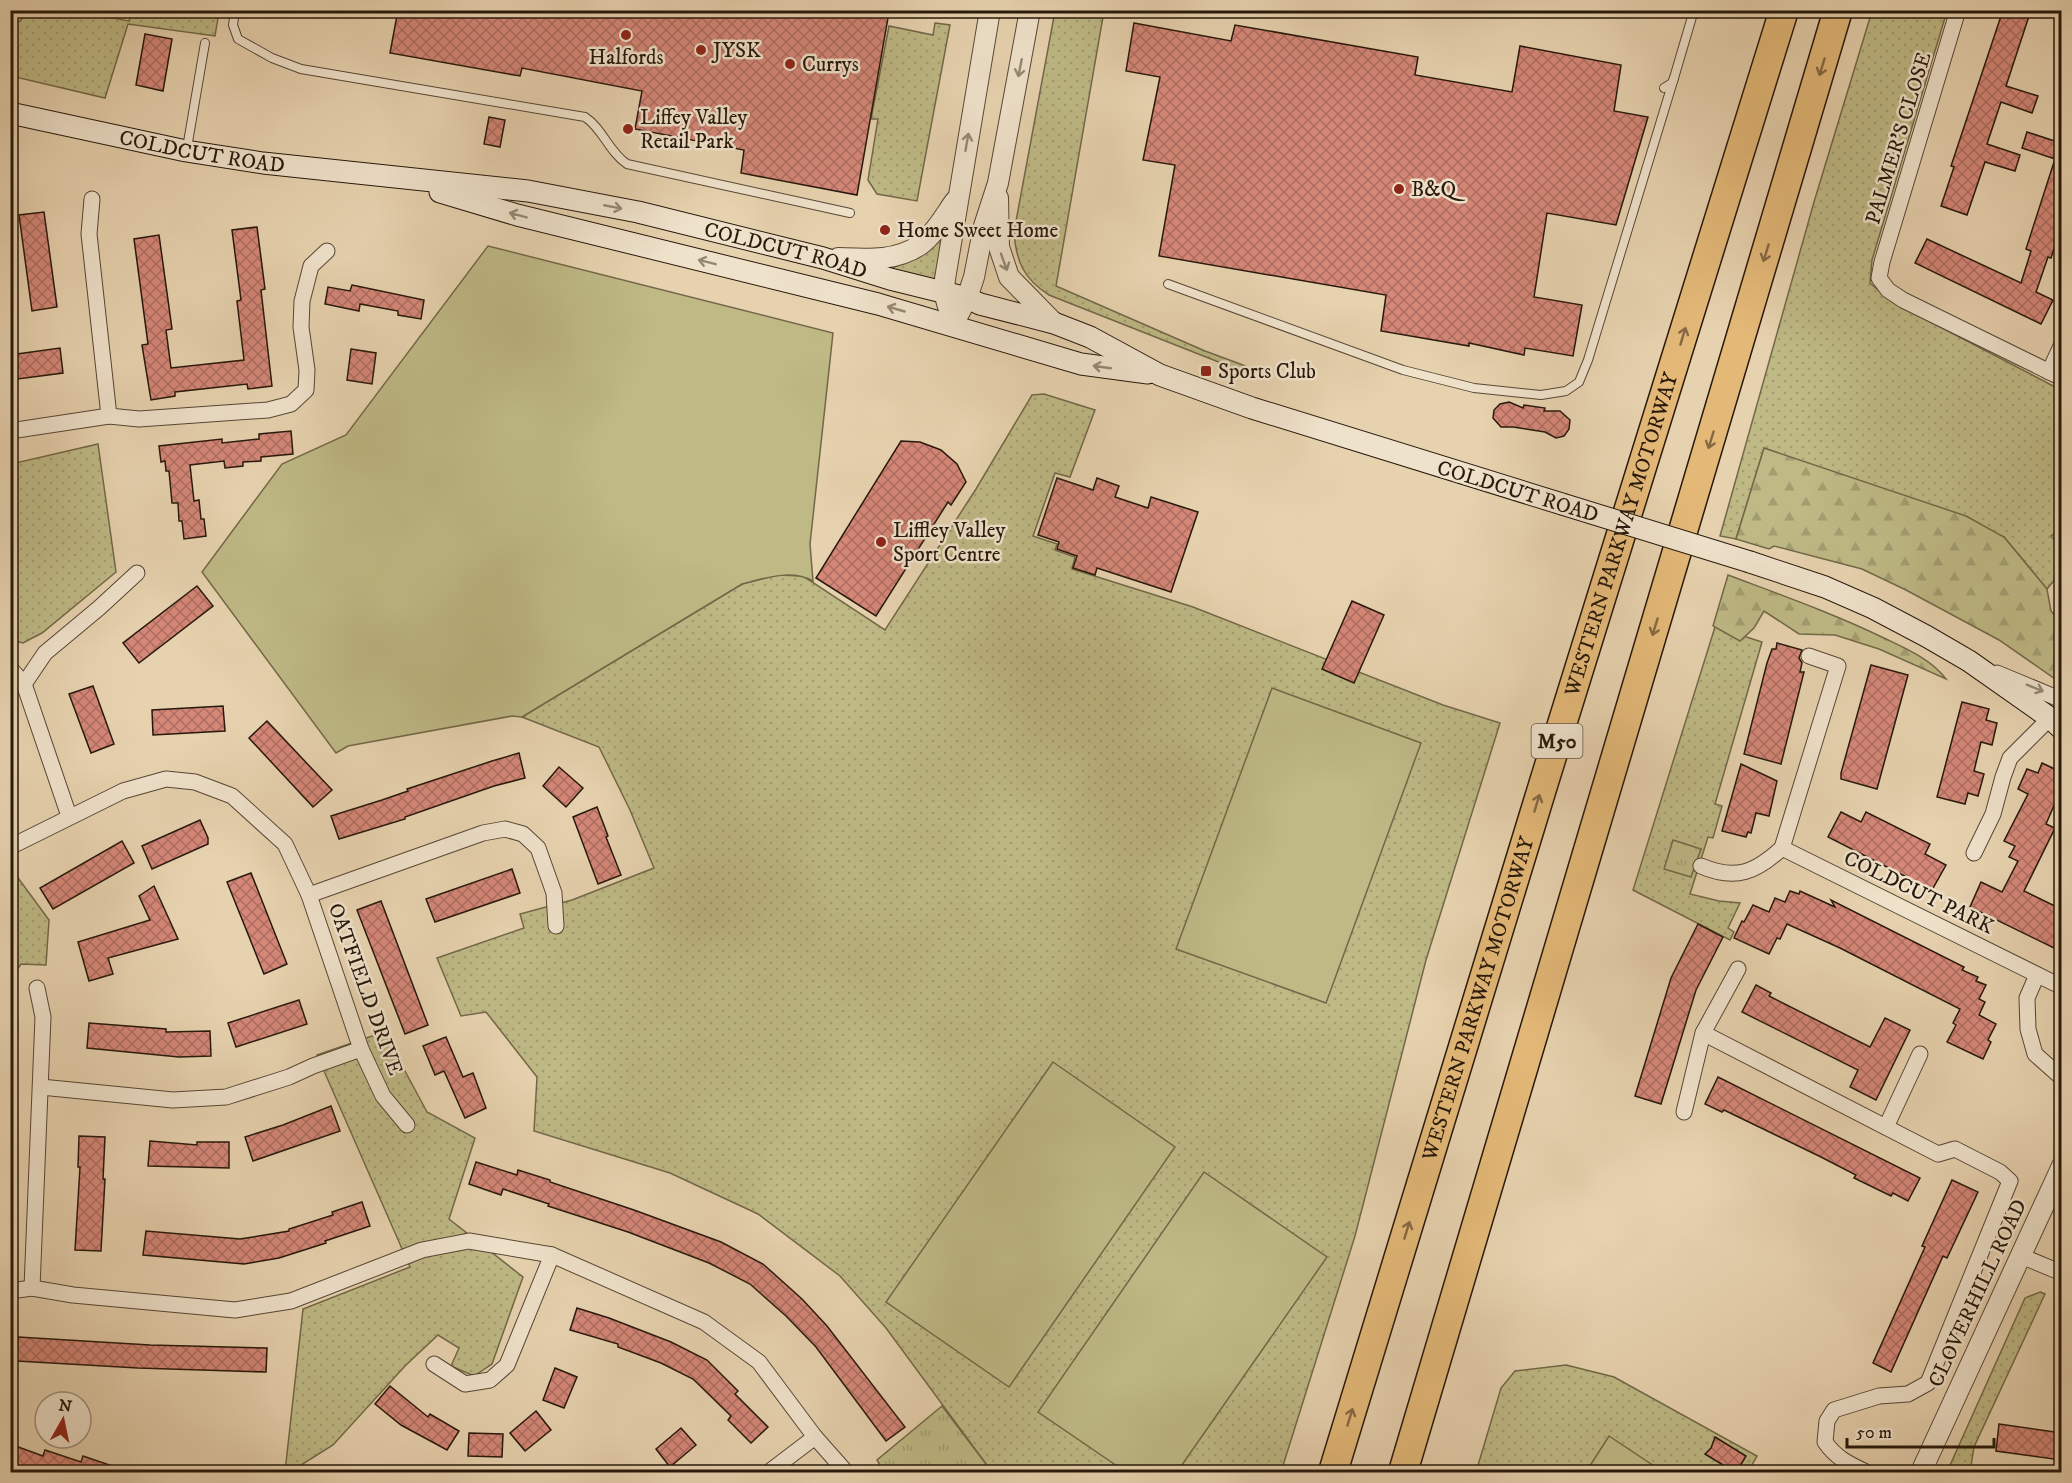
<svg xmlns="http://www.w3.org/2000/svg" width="2072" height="1483" font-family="'IM FELL DW Pica',serif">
	<defs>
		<pattern id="grass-dots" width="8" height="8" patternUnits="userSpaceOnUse" patternTransform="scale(1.5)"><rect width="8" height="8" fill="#beb985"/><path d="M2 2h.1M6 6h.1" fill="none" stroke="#a39e72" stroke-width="1.8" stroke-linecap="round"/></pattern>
		<pattern id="forest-firs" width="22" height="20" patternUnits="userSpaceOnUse" patternTransform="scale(1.5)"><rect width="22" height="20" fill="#beb985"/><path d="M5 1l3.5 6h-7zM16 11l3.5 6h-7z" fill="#a39e72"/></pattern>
		<pattern id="park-tufts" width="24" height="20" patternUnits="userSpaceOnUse" patternTransform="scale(1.5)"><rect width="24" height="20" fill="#beb985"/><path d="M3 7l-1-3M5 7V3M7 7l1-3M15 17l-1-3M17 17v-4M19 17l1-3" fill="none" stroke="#a39e72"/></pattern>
		<pattern id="building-cross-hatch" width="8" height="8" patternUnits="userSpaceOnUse" patternTransform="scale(1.5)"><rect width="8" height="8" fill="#d58778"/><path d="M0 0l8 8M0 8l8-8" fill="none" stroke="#ad6d61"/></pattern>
	</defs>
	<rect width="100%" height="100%" fill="#e7d2af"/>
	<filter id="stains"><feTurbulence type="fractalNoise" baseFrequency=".00333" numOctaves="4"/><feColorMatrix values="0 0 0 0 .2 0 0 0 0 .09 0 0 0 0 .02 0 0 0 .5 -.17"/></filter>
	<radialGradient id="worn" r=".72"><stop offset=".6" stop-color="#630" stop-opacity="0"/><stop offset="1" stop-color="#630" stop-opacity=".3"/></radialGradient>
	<g fill="url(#grass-dots)" stroke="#726848" stroke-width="1.5">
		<path d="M207 11 219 12 215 36 128 24 105 98 11 76V29L30 11H75L129 21 132 11Z"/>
		<path d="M1055 11 1103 17 1056 286 1205 351 1251 368 1249 374 1049 295C1024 279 1016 262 1014 232Z"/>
		<path d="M1872 11H1947L1872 260 1870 283 1892 302 2061 390V530L2051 536 2061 548 2060 573 2047 589 2004 537 1764 448 1736 539 1720 536 1814 202Z"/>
		<path d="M935 23 950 25 917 201 877 194 868 180 878 119H871L889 26 933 35Z"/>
		<path d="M945 236 934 282 889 269 918 258Z"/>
		<path d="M1044 394 1095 410 1070 477 1055 473 1033 536 1057 544 1055 550 1075 557 1072 569 1193 607 1443 705 1500 723 1426 960 1355 1236 1281 1472H992L886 1328 840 1276 758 1214 670 1173 534 1131 537 1077 486 1012 461 1016 437 958 524 928 520 914 572 900 654 868 630 810 599 747 522 717 742 584 777 575 803 576 885 630 976 489 1032 395Z"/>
		<path d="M98 444 116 572 42 633 23 643 11 640V464Z"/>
		<path d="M1715 627 1762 642 1715 804 1722 806 1713 838 1708 837 1690 894 1719 901 1740 903 1728 928 1734 932 1730 940 1633 890Z"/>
		<path d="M10 871H13L49 920 46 965 21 964 11 979Z"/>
		<path d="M11 1013 18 1023 11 1211Z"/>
		<path d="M384 1032 427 1112 475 1138 449 1219 523 1277 492 1364 474 1376 451 1366 459 1348 438 1335 405 1366 333 1445 290 1472H285L303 1309 410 1267 317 1055Z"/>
		<path d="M2040 1292 2045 1294 1974 1447 1970 1472H1947L2025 1298Z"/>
		<path d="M1566 1365 1614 1377 1757 1456 1748 1472H1476L1501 1388 1515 1371Z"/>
	</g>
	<g fill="url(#forest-firs)" stroke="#726848" stroke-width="1.5">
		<path d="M1764 448 1966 516 2004 537 2047 589 2051 611 2061 623V683L1999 640 1906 590 1862 569 1774 546 1769 549 1736 539Z"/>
		<path d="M1728 575C1781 595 1835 614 1886 639 1907 649 1932 660 1946 679L1879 649 1835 635 1799 634 1764 611 1754 628 1740 641 1713 626Z"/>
	</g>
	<g fill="url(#park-tufts)" stroke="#726848" stroke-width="1.5">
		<path d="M1673 840 1701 849 1691 877 1664 869Z"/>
		<path d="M942 1406 992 1472H884L877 1460Z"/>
	</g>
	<g fill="#beb985" stroke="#726848" stroke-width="1.5">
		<path d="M488 246 833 333 810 544 813 581C791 569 765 578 742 584L522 717 512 716 348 746 336 753 202 572 282 464 346 435Z"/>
		<path d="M1272 688 1421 743 1326 1003 1176 949Z"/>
		<path d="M1053 1062 1175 1147 1009 1387 886 1302Z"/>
		<path d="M1204 1172 1327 1257 1177 1472H1126L1038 1412Z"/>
		<path d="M1609 1436 1663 1472H1586Z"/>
	</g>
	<g fill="url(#building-cross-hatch)" stroke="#27180b" stroke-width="1.5">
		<path d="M398 10H879L889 12 857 195 741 173 744 150 635 129 642 91 522 68 520 76 390 53Z"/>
		<path d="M2003 10H2031L2006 86 2038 96 2032 113 2001 102 1987 144 2020 155 2015 171 1985 162 1967 215 1941 206 1954 167 1951 166Z"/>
		<path d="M1134 23 1231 41 1235 25 1418 57 1415 75 1512 92 1520 46 1621 65 1614 111 1648 117 1616 225 1547 213 1534 297 1582 305 1573 356 1525 348 1524 355 1469 343V346L1381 331 1386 295 1159 256 1175 165 1143 160 1160 77 1126 71Z"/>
		<path d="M145 34 172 39 163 91 136 85Z"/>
		<path d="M489 117 505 120 500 147 484 144Z"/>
		<path d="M2027 132 2061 143V227L2051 258 2048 257 2036 292 2053 300 2041 324 1915 263 1927 239 2021 283 2031 251 2026 249 2055 159 2022 148Z"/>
		<path d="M44 212 57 307 32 311 19 215Z"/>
		<path d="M257 227 265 289 261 290 272 386 248 389 247 384 175 392V396L151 400 142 345 148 344 134 239 159 235 172 329 166 330 171 368 244 360 237 301 241 300 232 230Z"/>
		<path d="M352 285 424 300 421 319 398 315V311L360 304 359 311 325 304 328 287 350 291Z"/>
		<path d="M60 348 63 373 10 380V355Z"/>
		<path d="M351 349 376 353 372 384 347 380Z"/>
		<path d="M1509 402 1523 408 1524 405 1545 408 1544 411H1560L1570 420 1569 429 1564 436 1556 438 1545 432 1513 427H1501L1493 418 1494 410 1500 404Z"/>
		<path d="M291 431 293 454 261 457V461L243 462V466L225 468 224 461 190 465 194 501 199 500 201 519H204L206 536 184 539 182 521H179L178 503H172L169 471H166L165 461 161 462 159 446 222 439V443L259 439V434Z"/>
		<path d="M901 441 920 442 941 450 957 464 966 482 951 505 948 502 876 616 816 578Z"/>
		<path d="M1057 478 1093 490 1097 478 1119 486 1115 497 1148 508 1151 497 1198 512 1171 592 1097 568 1095 575 1073 568 1077 556 1057 549 1059 542 1038 535Z"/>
		<path d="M197 586 213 606 139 663 123 643Z"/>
		<path d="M1352 601 1384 615 1354 683 1322 669Z"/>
		<path d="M1777 643 1802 650 1799 658 1802 663 1800 672H1804L1781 764 1744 754 1767 663 1772 649H1776Z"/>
		<path d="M1871 665 1908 675 1877 789 1841 779V773Z"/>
		<path d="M93 686 114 744 91 753 69 694Z"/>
		<path d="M1962 702 1989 709 1986 720 1997 723 1992 745 1981 742 1974 771 1984 774 1978 796 1968 793 1965 804 1937 797Z"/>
		<path d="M223 706 225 731 153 735 152 710Z"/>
		<path d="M267 721 332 790 313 807 249 738Z"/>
		<path d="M519 753 525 778 494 786 405 817V819L339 839 331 816 382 800 408 791 407 789 492 761Z"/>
		<path d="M2042 763 2061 772V789L2046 824 2055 828 2024 891 2061 909V933L2054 948 1970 907 1981 882 2002 892 2018 861 2009 857 2015 846 2004 841 2028 794 2018 789 2027 769 2038 773Z"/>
		<path d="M1741 764 1777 781 1769 816 1756 813 1751 833 1748 832 1746 837 1722 831Z"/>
		<path d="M559 767 583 788 566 807 543 786Z"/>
		<path d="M597 807 608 836 606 837 621 875 598 884 573 817Z"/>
		<path d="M1841 812 1861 822 1866 812 1930 844 1925 854 1946 865 1932 890 1828 837Z"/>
		<path d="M200 820 208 838V844L152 869 142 846Z"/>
		<path d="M122 841 134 863 53 909 40 888Z"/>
		<path d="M512 869 520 893 435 922 426 899Z"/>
		<path d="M251 873 287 964 264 974 227 882Z"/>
		<path d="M154 886 178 939 108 958 113 974 89 981 78 942 150 920 139 896Z"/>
		<path d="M1790 891 1799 894 1800 891 1835 907 1831 900 1964 967 1962 970 1978 977 1976 981 1986 985 1979 999 1985 1002 1979 1015 1996 1024 1988 1040 1991 1042 1983 1059 1947 1042 1956 1025 1953 1023 1960 1009 1840 948 1787 924 1780 939 1777 938 1769 954 1734 938 1742 921 1744 922 1753 905 1769 912 1775 898 1785 902Z"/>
		<path d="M381 901 428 1025 405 1034 357 910Z"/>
		<path d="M1698 924 1723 937 1696 990 1661 1104 1635 1096 1671 978Z"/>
		<path d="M1756 985 1771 993 1769 996 1870 1047 1885 1018 1910 1030 1876 1100 1850 1087 1858 1070 1742 1012Z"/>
		<path d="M299 1000 307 1024 236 1047 228 1023Z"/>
		<path d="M89 1023 166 1029V1032L210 1031 211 1056 179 1057 87 1048Z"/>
		<path d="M446 1037 463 1077 473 1073 486 1108 465 1118 444 1071 435 1075 423 1046Z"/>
		<path d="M1718 1077 1920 1178 1908 1201 1893 1193 1891 1196 1854 1178 1856 1175 1821 1157 1724 1110 1722 1112 1705 1104Z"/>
		<path d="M331 1106 340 1131 253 1161 245 1137 283 1125Z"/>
		<path d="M79 1136 105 1137 103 1179H105L101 1251 75 1250 80 1167H78Z"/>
		<path d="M150 1141 197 1145V1142H229V1168L148 1166Z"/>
		<path d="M476 1162 517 1175 518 1170 550 1180V1182L634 1210 721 1242 763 1264 802 1299 827 1326 905 1427 886 1441 816 1347 786 1316 750 1284 709 1263 628 1232 548 1206 549 1204 503 1189 501 1195 469 1184Z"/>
		<path d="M1952 1180 1978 1192 1947 1258 1943 1256 1891 1372 1873 1363 1925 1247 1922 1246Z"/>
		<path d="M362 1202 370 1226 325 1241 326 1243 279 1258 244 1264 143 1255 146 1231 240 1239 289 1231V1229L333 1215 332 1212Z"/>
		<path d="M577 1308 609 1318 671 1342 707 1360 738 1391 735 1394 768 1427 751 1443 728 1420 731 1416 693 1379 661 1363 618 1347V1344L570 1330Z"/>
		<path d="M18 1337 150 1345 267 1348 266 1372 138 1368 17 1361Z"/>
		<path d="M555 1368 577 1377 564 1408 543 1400Z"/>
		<path d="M390 1386 428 1417 430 1414 459 1431 447 1450 401 1425 375 1404Z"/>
		<path d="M536 1411 551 1430 525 1451 510 1433Z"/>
		<path d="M1999 1424 2061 1433V1460L1996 1451Z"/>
		<path d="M681 1428 696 1445 670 1467 656 1449Z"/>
		<path d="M469 1433 503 1434 502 1457 468 1456Z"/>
		<path d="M1715 1437 1746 1456 1736 1473 1705 1454 1711 1448Z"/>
		<path d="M10 1444 43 1456 45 1450 81 1462 83 1456 124 1470 123 1473H21L10 1469Z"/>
	</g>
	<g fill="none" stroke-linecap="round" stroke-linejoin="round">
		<defs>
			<g id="service">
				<path d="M235 10 233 25 238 39 272 58 301 69 585 117C603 129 609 152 627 164L850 213"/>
				<path d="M1664 88 1672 83 1674 78 1694 10"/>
				<path d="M187 148 205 43"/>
				<path d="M1168 284 1403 370 1474 388 1541 395 1566 391 1579 382 1588 360 1674 78"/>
			</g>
			<g id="minor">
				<path d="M1958 10 1882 262 1879 278 1888 290 1903 300 2062 378"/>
				<path d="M92 199 89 234 109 416"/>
				<path d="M2049 372 2062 344"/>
				<path d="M10 431 109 416 139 419 268 410 291 404 306 390 307 370 301 327 302 301 311 266 327 251"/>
				<path d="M10 668 24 684 69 816"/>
				<path d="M1997 673 2062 700"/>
				<path d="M24 684 45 653 99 608 137 573"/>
				<path d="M10 847 123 791 166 779 195 782 232 796 285 844 309 895 361 1049 383 1096 407 1125"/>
				<path d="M1782 848 1838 666 1809 656"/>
				<path d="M1974 853 1993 814 2003 777 2010 758 2050 718"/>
				<path d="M1701 866C1736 881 1756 872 1782 848L2062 987"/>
				<path d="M309 895 483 833 505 829 523 834 538 848 554 893 556 926"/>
				<path d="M1738 969 1703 1033 1938 1154 1955 1149 2000 1172 2010 1181 1928 1383 1908 1394 1879 1396 1834 1410 1827 1421 1825 1442C1836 1458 1849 1464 1866 1472"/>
				<path d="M2037 975 2027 998 2028 1029 2035 1054 2062 1078"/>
				<path d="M41 1087 173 1100 226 1097 289 1077 313 1066 361 1049"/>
				<path d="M1684 1112 1703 1033"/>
				<path d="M1886 1127 1920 1054"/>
				<path d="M2021 1256 2062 1273"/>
				<path d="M32 1288 43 1017 37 988"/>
				<path d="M10 1291 32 1288 73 1295 235 1310 291 1301 422 1250 469 1241 552 1255 704 1322 759 1362 815 1437 846 1472"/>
				<path d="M434 1364 465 1384 490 1380 507 1365 552 1255"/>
				<path d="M769 1472 815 1437"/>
			</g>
			<g id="tertiary">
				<path d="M998 198 999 247 1009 277 1054 323"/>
				<path d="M838 258C865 259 895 262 920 245 934 235 945 215 955 201"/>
				<path d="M948 307 944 292 945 279 990 10"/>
				<path d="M953 325 967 298 974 277 984 226 998 183 1030 10"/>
				<path d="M1921 1472 2062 1166"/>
			</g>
			<g id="secondary">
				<path id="s1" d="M10 113 186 151 263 163 528 191 638 212 823 258 890 279 967 298 980 304 1054 323 1090 337 1160 375 1252 408 1562 504"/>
				<path d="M440 192 517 215 878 304 1081 364 1148 373"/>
				<path d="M1750 562 1825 587 1873 608 1926 636 1969 661 2050 718 2062 729"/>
			</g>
			<g id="motorway">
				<path id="s2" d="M1333 1472 1544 782 1784 10"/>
				<path d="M1403 1472 1838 10"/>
			</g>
		</defs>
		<use href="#service" stroke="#574634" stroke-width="10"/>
		<use href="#minor" stroke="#574634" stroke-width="17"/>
		<use href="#tertiary" stroke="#574634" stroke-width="22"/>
		<use href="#secondary" stroke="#27180b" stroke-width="23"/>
		<use href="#motorway" stroke="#27180b" stroke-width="31"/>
		<use href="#service" stroke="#efe2cb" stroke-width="8"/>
		<use href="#minor" stroke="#efe2cb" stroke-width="15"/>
		<use href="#tertiary" stroke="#efe2cb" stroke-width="20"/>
		<use href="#secondary" stroke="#efe2cb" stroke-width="21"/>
		<use href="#motorway" stroke="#e4b978" stroke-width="28"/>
		<defs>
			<path id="secondary-bridge" d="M1562 504 1750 562"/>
		</defs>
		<use href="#secondary-bridge" stroke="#27180b" stroke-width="23" stroke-linecap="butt"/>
		<use href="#secondary-bridge" stroke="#efe2cb" stroke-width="21"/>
	</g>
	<defs><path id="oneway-shaft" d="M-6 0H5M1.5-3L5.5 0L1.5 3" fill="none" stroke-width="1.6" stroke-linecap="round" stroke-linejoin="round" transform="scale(1.5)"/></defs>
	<g stroke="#866842">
		<use href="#oneway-shaft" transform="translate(1822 67) rotate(107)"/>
		<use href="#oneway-shaft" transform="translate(1766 253) rotate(107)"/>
		<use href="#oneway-shaft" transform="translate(1683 336) rotate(-73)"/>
		<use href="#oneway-shaft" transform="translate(1711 440) rotate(107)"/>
		<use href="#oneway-shaft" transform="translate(1655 627) rotate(107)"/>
		<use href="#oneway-shaft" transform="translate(1537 803) rotate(-73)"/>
		<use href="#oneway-shaft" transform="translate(1407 1230) rotate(-73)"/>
		<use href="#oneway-shaft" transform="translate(1350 1417) rotate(-73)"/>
	</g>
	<g stroke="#958775">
		<use href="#oneway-shaft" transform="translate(1020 68) rotate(101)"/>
		<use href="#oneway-shaft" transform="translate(967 142) rotate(-80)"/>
		<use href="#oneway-shaft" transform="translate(613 207) rotate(11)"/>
		<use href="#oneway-shaft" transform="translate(518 215) rotate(-165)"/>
		<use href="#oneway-shaft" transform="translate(707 262) rotate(-166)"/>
		<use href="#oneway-shaft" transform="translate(1004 262) rotate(70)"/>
		<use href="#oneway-shaft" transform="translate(896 309) rotate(-164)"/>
		<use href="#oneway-shaft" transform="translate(1102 367) rotate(-172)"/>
		<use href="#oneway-shaft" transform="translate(2035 688) rotate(22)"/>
	</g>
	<g fill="#8f2418" stroke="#efe2cb" stroke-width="2">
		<circle cx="626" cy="35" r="6"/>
		<circle cx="701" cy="50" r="6"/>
		<circle cx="790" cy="64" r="6"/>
		<circle cx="628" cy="129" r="6"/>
		<circle cx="1399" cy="189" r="6"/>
		<circle cx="885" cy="230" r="6"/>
		<rect x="1200" y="365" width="12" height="12" rx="3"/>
		<circle cx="881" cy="542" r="6"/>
	</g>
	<g text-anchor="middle" stroke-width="5" stroke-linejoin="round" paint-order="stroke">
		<rect fill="#efe2cb" stroke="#635545" stroke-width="1.5" x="1531.5" y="724" width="51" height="34" rx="4.5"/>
		<g font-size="20" font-weight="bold" fill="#27180b">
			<text x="1557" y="748">M50</text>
		</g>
		<g font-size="21" fill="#27180b" stroke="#efe2cb" text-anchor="start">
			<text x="713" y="57">JYSK</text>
			<text x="626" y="64" text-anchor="middle">Halfords</text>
			<text x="802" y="71">Currys</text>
			<text x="640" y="124">Liffey Valley<tspan x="640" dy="24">Retail Park</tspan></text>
			<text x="1411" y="196">B&amp;Q</text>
			<text x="897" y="237">Home Sweet Home</text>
			<text x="1218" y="378">Sports Club</text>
			<text x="893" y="537">Liffley Valley<tspan x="893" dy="24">Sport Centre</tspan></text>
		</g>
		<g font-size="21" fill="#27180b" stroke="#efe2cb">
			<text transform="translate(1898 138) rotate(-73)" y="7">PALMER'S CLOSE</text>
			<text dy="7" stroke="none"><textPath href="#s1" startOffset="196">COLDCUT ROAD</textPath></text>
			<text dy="7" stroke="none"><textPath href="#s1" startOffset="789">COLDCUT ROAD</textPath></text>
			<text transform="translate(1518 491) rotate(17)" y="7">COLDCUT ROAD</text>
			<text dy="7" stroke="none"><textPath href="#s2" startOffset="981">WESTERN PARKWAY MOTORWAY</textPath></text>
			<text transform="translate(1919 892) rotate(26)" y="7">COLDCUT PARK</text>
			<text transform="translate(366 989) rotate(70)" y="7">OATFIELD DRIVE</text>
			<text dy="7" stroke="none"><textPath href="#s2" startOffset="495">WESTERN PARKWAY MOTORWAY</textPath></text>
			<text transform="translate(1977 1293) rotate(-65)" y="7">CLOVERHILL ROAD</text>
		</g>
	</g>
	<rect width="2072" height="1483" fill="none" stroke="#e7d2af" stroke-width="36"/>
	<rect x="12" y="12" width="2048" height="1459" fill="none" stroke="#27180b" stroke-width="3"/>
	<rect x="18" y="18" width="2036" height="1447" fill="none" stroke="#27180b" stroke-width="1.5"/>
	<g transform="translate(63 1420) rotate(9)"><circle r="28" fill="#efe2cb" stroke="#9f917e" stroke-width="1.5"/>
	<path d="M0-4.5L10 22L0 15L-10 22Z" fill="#8f2418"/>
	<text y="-9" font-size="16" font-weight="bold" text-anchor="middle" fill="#27180b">N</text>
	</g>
	<path d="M1847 1438v9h147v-9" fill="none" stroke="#27180b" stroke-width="3"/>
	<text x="1856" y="1438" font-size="18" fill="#27180b" stroke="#efe2cb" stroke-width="4.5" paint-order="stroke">50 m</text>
	<rect width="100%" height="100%" filter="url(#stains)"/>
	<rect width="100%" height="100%" fill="url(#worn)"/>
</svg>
